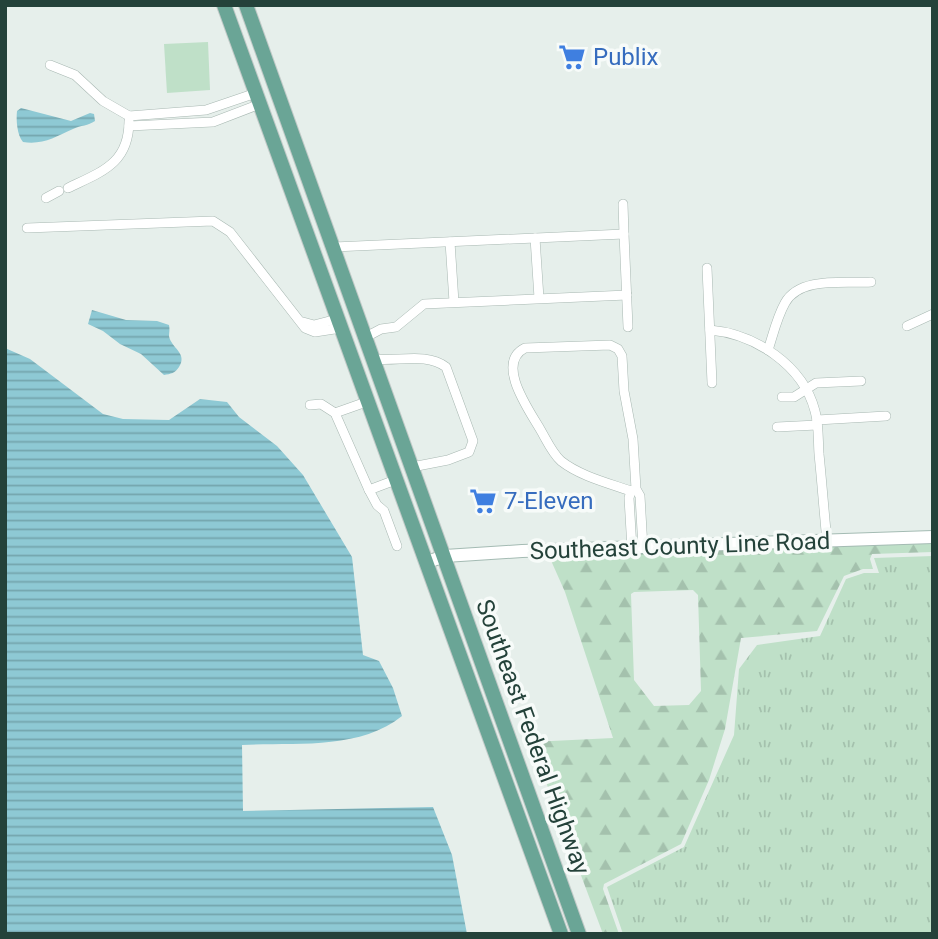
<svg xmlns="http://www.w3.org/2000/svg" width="938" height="939" font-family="Roboto,sans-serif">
	<defs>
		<pattern id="grass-tufts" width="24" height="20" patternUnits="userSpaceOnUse" patternTransform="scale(1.75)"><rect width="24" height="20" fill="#bfe0c8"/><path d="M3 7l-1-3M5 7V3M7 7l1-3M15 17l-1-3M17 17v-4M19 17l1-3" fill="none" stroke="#a4c1ad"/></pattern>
		<pattern id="forest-firs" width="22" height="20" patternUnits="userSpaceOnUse" patternTransform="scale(1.75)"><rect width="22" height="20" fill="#bfe0c8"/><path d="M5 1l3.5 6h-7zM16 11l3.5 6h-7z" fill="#a4c1ad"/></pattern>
		<pattern id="water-rules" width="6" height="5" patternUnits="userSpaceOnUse" patternTransform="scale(1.75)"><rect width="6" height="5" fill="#8ec9d4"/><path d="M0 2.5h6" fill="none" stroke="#74a5ad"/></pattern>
	</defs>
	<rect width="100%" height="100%" fill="#e6efeb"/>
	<path fill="url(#grass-tufts)" d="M933 556V934H623L607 887 684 847 734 735 739 669 757 645 820 636 846 579 864 573H879L874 558Z"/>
	<path fill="url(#forest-firs)" fill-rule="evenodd" d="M933 542V552L872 554 870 559 873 569H863L844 576 817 631 741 638 725 729 709 780 681 844 604 884 603 889 619 934H603L531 742 613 738 565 592 549 556ZM693 590 698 595 701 691 689 705 654 706 634 680 631 594 634 592Z"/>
	<path fill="#bfe0c8" d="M208 42 210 90 167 93 164 44Z"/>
	<g fill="url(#water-rules)">
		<path d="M21 108 71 121 90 113 94 114 95 121C88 126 81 125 73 129 55 137 43 145 23 142 17 135 16 120 17 111Z"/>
		<path d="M92 310 126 320 157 321 169 325C170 329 169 333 169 336 171 348 188 353 179 367 175 373 171 374 164 375L141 354 120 344 103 331 88 324Z"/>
		<path d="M5 348 30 359 103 414 123 419 169 420 200 399 227 402 239 417 277 446 303 475 352 557 363 655 379 661 393 688 402 716C358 751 294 742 242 745L243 811 433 807 452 855 467 934H5Z"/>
	</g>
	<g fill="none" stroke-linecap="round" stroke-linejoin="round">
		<defs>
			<g id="street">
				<path d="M50 65 75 75 103 101 129 116"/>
				<path d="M129 116 206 110 256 93"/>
				<path d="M129 126 213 122 260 104"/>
				<path d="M68 188C101 172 129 164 129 121"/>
				<path d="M46 198 59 191"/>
				<path d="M623 204 624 234"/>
				<path d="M27 228 213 221 230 232 305 328 315 332 341 328"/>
				<path d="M535 238 539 298"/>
				<path d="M450 242 454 302"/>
				<path d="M334 247 624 234 628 327"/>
				<path d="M707 268 712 383"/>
				<path d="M303 322 314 325 337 319"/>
				<path d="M907 326 933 314"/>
				<path d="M710 330C755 334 803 365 815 411 819 425 818 440 819 454 822 483 824 512 827 541"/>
				<path d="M366 337 381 329 396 327 424 304 627 295"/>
				<path d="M768 350C773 335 777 317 785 303 800 276 845 284 871 282"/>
				<path d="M373 359C398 362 426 352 446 367L473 441 469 452 448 460 412 467"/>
				<path d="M782 397H794L816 383 861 381"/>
				<path d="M310 405 321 404 335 413 369 490 377 505 384 511 397 546"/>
				<path d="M335 413 369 401"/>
				<path d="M817 420 886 416"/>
				<path d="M777 427 817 425"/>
				<path d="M636 489 631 491C608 483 580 476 561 461 552 453 546 439 540 429 529 410 495 363 525 348L610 345 618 349 622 356 624 391 633 439 636 489 640 496 643 548"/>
				<path d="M369 490 398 479"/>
				<path d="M631 491 629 498 632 549"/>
			</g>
			<path id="secondary" d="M427 562 445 556 522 551 933 537"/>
			<g id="primary">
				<path d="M224 5 561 934"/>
				<path d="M246 5 579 934"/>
			</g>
		</defs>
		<use href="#street" stroke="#a8b8b2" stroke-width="10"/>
		<use href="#secondary" stroke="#a4bbb3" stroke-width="14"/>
		<use href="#primary" stroke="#c2cac8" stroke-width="16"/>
		<use href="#street" stroke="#fff" stroke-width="9"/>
		<use href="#secondary" stroke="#fff" stroke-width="12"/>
		<use href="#primary" stroke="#6aa596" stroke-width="14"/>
	</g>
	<defs>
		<symbol id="supermarket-bare" viewBox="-9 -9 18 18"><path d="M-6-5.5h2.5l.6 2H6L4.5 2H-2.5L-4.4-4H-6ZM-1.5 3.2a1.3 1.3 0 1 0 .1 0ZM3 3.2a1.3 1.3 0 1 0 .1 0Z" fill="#3f7fe0" stroke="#f7fbf9" stroke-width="2.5" paint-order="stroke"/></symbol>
	</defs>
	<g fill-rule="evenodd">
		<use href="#supermarket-bare" x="553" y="38" width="38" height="38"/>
		<use href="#supermarket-bare" x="464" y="482" width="38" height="38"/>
	</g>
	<g text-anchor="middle" stroke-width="7" stroke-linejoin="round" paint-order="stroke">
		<g font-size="24" fill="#366cbe" stroke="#f7fbf9" text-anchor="start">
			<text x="593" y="65">Publix</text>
			<text x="504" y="509">7-Eleven</text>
		</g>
		<g font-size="24" fill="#24423a" stroke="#f7fbf9">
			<text transform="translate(680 546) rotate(-2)" y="8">Southeast County Line Road</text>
			<text transform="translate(533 737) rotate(70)" y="8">Southeast Federal Highway</text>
		</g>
	</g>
	<rect width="938" height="939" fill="none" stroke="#24423a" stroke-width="14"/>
</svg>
